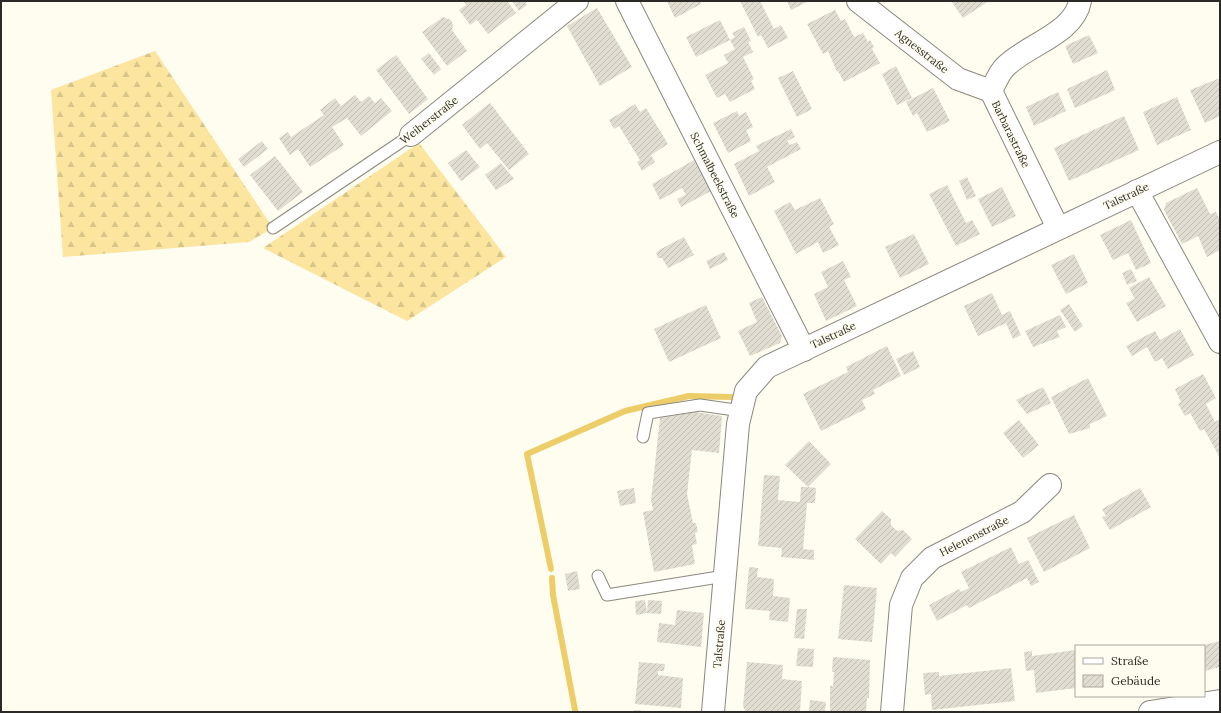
<svg xmlns="http://www.w3.org/2000/svg" width="1221" height="713" font-family="Lora,serif">
	<defs>
		<pattern id="forest-firs" width="22" height="20" patternUnits="userSpaceOnUse"><rect width="22" height="20" fill="#fbe59f"/><path d="M5 1l3.5 6h-7zM16 11l3.5 6h-7z" fill="#d7c589"/></pattern>
		<pattern id="building-hatch" width="6" height="6" patternUnits="userSpaceOnUse"><rect width="6" height="6" fill="#e1ddd2"/><path d="M-1 1l2-2M0 6l6-6M5 7l2-2" fill="none" stroke="#c1beb4"/></pattern>
	</defs>
	<rect width="100%" height="100%" fill="#fffcf0"/>
	<g fill="url(#forest-firs)">
		<path d="M155 51 273 228 249 242 63 257 51 90Z"/>
		<path d="M419 143 506 257 407 321 263 248Z"/>
	</g>
	<g fill="none" stroke-linecap="round" stroke-linejoin="round">
		<g stroke="#eccd67" stroke-width="6">
			<path d="M551 569 527 454 625 411 689 396 731 397"/>
			<path d="M552 578 553 595 575 710"/>
		</g>
	</g>
	<g fill="url(#building-hatch)">
		<path d="M466 1H507L516 13 488 34 477 20 470 25 459 10 466 5 464 2Z"/>
		<path d="M512 1H525L527 5 519 11Z"/>
		<path d="M667 1H700L701 4 675 18Z"/>
		<path d="M740 1H760L774 29 781 25 788 38 768 48 761 35 758 37Z"/>
		<path d="M787 1H809L791 10Z"/>
		<path d="M951 1H989L963 18Z"/>
		<path d="M597 8 632 67 600 86 567 26Z"/>
		<path d="M835 10 841 21 845 19 854 37 863 33 868 42 870 40 874 47 872 49 880 63 844 82 838 71 837 72 828 51 823 54 807 24Z"/>
		<path d="M443 17 451 20 453 25 452 30 467 51 447 66 422 32Z"/>
		<path d="M720 20 730 40 735 37 732 33 744 27 751 41 748 42 753 52 743 57 754 79 751 81 755 89 730 102 725 94 717 98 705 75 728 63 724 55 735 49 730 40 696 57 686 37Z"/>
		<path d="M1089 35 1098 53 1073 64 1065 46Z"/>
		<path d="M429 53 441 69 434 75 421 59Z"/>
		<path d="M396 55 428 99 409 114 376 70Z"/>
		<path d="M896 66 912 98 897 105 882 74Z"/>
		<path d="M1107 70 1115 90 1075 108 1067 89Z"/>
		<path d="M793 71 812 109 797 117 778 78Z"/>
		<path d="M1220 78V116L1205 123 1190 90Z"/>
		<path d="M933 88 950 121 927 132 917 113 913 116 906 102Z"/>
		<path d="M1058 92 1066 111 1034 126 1026 107Z"/>
		<path d="M355 95 361 102 369 96 375 103 381 98 392 111 361 136 347 118 332 127 344 145 310 167 298 149 290 155 279 138 288 132 291 137 324 115 320 110 335 98 341 106Z"/>
		<path d="M1177 97 1191 130 1157 145 1143 112Z"/>
		<path d="M490 103 529 154 509 170 487 143 480 149 462 125Z"/>
		<path d="M635 104 640 112 646 108 668 144 651 155 655 162 642 171 637 162 640 160 619 126 614 129 609 120Z"/>
		<path d="M737 111 739 116 746 112 753 127 746 130 751 141 728 153 713 123Z"/>
		<path d="M1124 116 1139 150 1069 181 1054 148Z"/>
		<path d="M791 129 795 137 787 141 790 145 797 142 801 149 767 167 775 182 749 196 734 164 759 151 756 146Z"/>
		<path d="M262 141 268 149 244 167 238 159Z"/>
		<path d="M466 150 480 167 461 181 448 163Z"/>
		<path d="M275 156 303 192 278 211 250 175Z"/>
		<path d="M694 160 711 191 681 207 677 199 686 195 682 188 660 200 652 184Z"/>
		<path d="M501 163 514 179 496 190 485 175Z"/>
		<path d="M967 177 976 196 967 200 959 181Z"/>
		<path d="M947 185 966 223 972 220 980 234 956 246 929 194Z"/>
		<path d="M1002 187 1016 216 992 227 978 199Z"/>
		<path d="M1197 188 1210 214 1216 212 1220 220V250L1207 257 1198 236 1182 244 1164 210 1166 203Z"/>
		<path d="M820 198 834 224 829 227 839 245 823 253 818 242 796 254 774 211 790 202 795 210Z"/>
		<path d="M1131 220 1151 263 1136 270 1128 253 1113 260 1100 235Z"/>
		<path d="M914 234 929 264 900 278 885 247Z"/>
		<path d="M684 237 694 255 668 268 662 258H658L656 253 659 250Z"/>
		<path d="M724 252 728 260 710 269 706 261Z"/>
		<path d="M1074 254 1088 283 1066 294 1051 265Z"/>
		<path d="M843 261 851 277 844 280 857 306 826 321 814 294 828 287 821 272Z"/>
		<path d="M1131 269 1137 281 1127 285 1122 273Z"/>
		<path d="M1149 277 1166 306 1137 322 1126 303 1135 299 1129 288Z"/>
		<path d="M992 293 1002 315 1010 311 1021 335 1013 339 1006 323 978 336 964 306Z"/>
		<path d="M762 297 782 336 780 343 750 356 738 331 757 322 749 303Z"/>
		<path d="M1069 304 1083 326 1075 332 1060 310Z"/>
		<path d="M706 305 721 338 669 362 654 329Z"/>
		<path d="M1060 315 1066 327 1057 331 1060 337 1033 347 1025 331Z"/>
		<path d="M1180 329 1194 355 1168 369 1162 358 1155 362 1147 347 1132 356 1126 346 1155 331 1160 340Z"/>
		<path d="M887 346 901 376 873 390 875 394 862 400 866 409 821 431 803 394 848 372 846 367Z"/>
		<path d="M913 351 920 367 904 375 896 359Z"/>
		<path d="M1203 374 1216 398 1206 404 1215 422 1220 419V458L1204 429 1200 431 1190 413 1185 416 1178 404 1181 402 1175 389Z"/>
		<path d="M1088 378 1107 416 1090 424V428L1069 434 1051 397Z"/>
		<path d="M1043 387 1051 403 1027 414 1016 400Z"/>
		<path d="M695 412 722 416 719 453 692 450 687 494 693 523H696L698 532 695 533 697 544 692 545 695 564 654 572 643 512 653 510 651 500 660 418Z"/>
		<path d="M1019 420 1039 445 1023 458 1003 433Z"/>
		<path d="M809 441 831 464 808 487 816 488 815 503H807L803 549 814 550V560L781 557 782 548 758 546 764 475 780 476 778 500 800 502 801 487H808L785 465Z"/>
		<path d="M634 488 636 503 620 506 617 491Z"/>
		<path d="M1140 488 1151 507 1110 530 1102 517 1106 516 1102 509Z"/>
		<path d="M882 511 891 519V525L897 531 903 530 912 539 895 557 891 553 881 564 855 539Z"/>
		<path d="M1074 515 1090 548 1044 572 1027 538Z"/>
		<path d="M1011 547 1019 564 1028 560 1039 582 1031 586 1027 578 969 608 967 605 937 621 929 605 959 589 961 592 969 588 961 572Z"/>
		<path d="M749 567 758 568 757 577 774 579 773 596 790 598 788 622 769 620 770 611 745 609Z"/>
		<path d="M577 571 580 589 568 591 565 574Z"/>
		<path d="M844 585 877 588 872 642 838 639Z"/>
		<path d="M645 600 647 613 636 615 635 601Z"/>
		<path d="M648 600 662 601 661 614 647 613Z"/>
		<path d="M797 609H807L804 639 794 638Z"/>
		<path d="M677 610 704 613 701 647 657 642 659 623 675 625Z"/>
		<path d="M1220 641V667L1204 671V645Z"/>
		<path d="M798 648 814 649 813 667 796 666Z"/>
		<path d="M1076 650V688L1036 693 1034 670 1026 671 1024 652 1032 651V656Z"/>
		<path d="M833 657 870 660 869 698H867L866 712H830V686H833L834 672H832Z"/>
		<path d="M639 662 665 664 664 671H658V675L683 678 681 708 635 704Z"/>
		<path d="M747 662 783 665 782 679 802 681 800 712 745 711 743 706Z"/>
		<path d="M1011 668 1015 701 932 710 931 694 925 695 923 673 939 672V676Z"/>
		<path d="M810 700 826 702 825 712H809Z"/>
		<path d="M634 710 646 711 645 712H634Z"/>
	</g>
	<g fill="none" stroke-linecap="round" stroke-linejoin="round">
		<defs>
			<g id="service">
				<path d="M273 228 411 135"/>
				<path d="M643 437 648 413 700 405 742 411"/>
				<path d="M598 576 607 595 725 576"/>
			</g>
			<g id="minor">
				<path d="M627 1 804 350"/>
				<path d="M858 1 958 79 991 91"/>
				<path d="M991 91 1058 228"/>
				<path d="M991 91C995 83 999 73 1005 67 1026 45 1074 34 1080 1"/>
				<path d="M411 135 577 1"/>
				<path d="M1137 191 1220 342"/>
				<path d="M713 712 738 424 746 391 767 367 1220 152"/>
				<path d="M892 712 901 605 912 578 932 558 1022 512 1050 485"/>
				<path d="M1150 712 1220 701"/>
			</g>
		</defs>
		<use href="#service" stroke="#8b887e" stroke-width="13"/>
		<use href="#minor" stroke="#8b887e" stroke-width="24"/>
		<use href="#service" stroke="#fff" stroke-width="11"/>
		<use href="#minor" stroke="#fff" stroke-width="22"/>
	</g>
	<g text-anchor="middle" stroke-width="4" stroke-linejoin="round" paint-order="stroke">
		<g font-size="11" fill="#2b2a26" stroke="#fffcf0">
			<text transform="translate(922 51) rotate(38)" y="4">Agnesstraße</text>
			<text transform="translate(429 120) rotate(-38)" y="4">Weiherstraße</text>
			<text transform="translate(1011 134) rotate(64)" y="4">Barbarastraße</text>
			<text transform="translate(715 175) rotate(63)" y="4">Schmalbeekstraße</text>
			<text transform="translate(1126 196) rotate(-25)" y="4">Talstraße</text>
			<text transform="translate(833 335) rotate(-25)" y="4">Talstraße</text>
			<text transform="translate(974 536) rotate(-27)" y="4">Helenenstraße</text>
			<text transform="translate(719 644) rotate(-85)" y="4">Talstraße</text>
		</g>
	</g>
	<rect width="1221" height="713" fill="none" stroke="#2b2a26" stroke-width="4"/>
	<rect x="1075" y="645" width="130" height="52" fill="#fffcf0" stroke="#aaa89f"/>
	<rect x="1083" y="658" width="20" height="6" fill="#ffffff" stroke="#aaa89f"/>
	<text x="1111" y="665" font-size="12" fill="#2b2a26">Straße</text>
	<rect x="1083" y="675" width="20" height="12" fill="url(#building-hatch)" stroke="#aaa89f"/>
	<text x="1111" y="685" font-size="12" fill="#2b2a26">Gebäude</text>
</svg>
